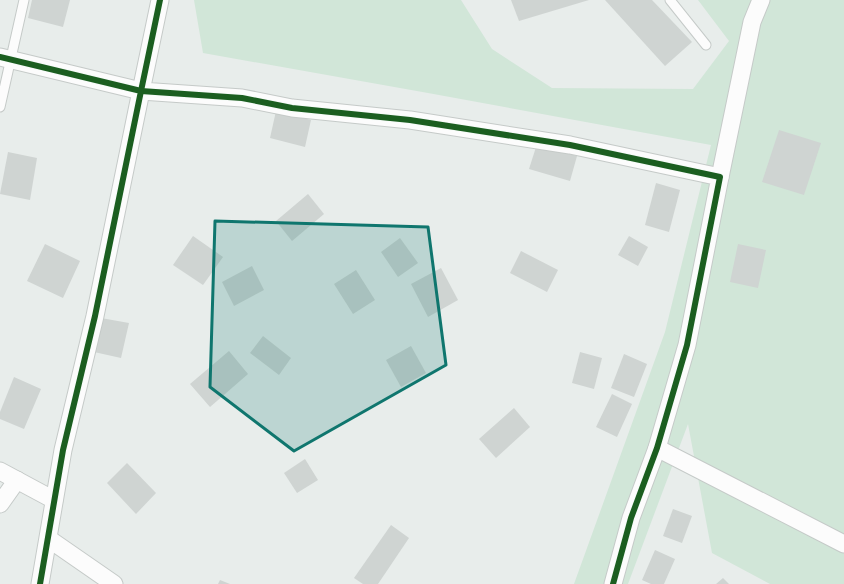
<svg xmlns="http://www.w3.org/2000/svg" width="844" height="584" font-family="Jost,sans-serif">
	<rect width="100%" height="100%" fill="#e8edeb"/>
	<path fill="#d1e6d8" d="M194 0H461L492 49 552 88 693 89 729 41 698 0H844V584H770L712 553 688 424 628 584H574L665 332 711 145 428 93 203 53Z"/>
	<g fill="#cfd4d2">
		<path d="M32 0H70L63 27 28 18Z"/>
		<path d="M511 0H589L519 21Z"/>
		<path d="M605 0H652L692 42 665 66Z"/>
		<path d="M276 111 311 120 305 147 270 138Z"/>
		<path d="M779 130 821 143 804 195 762 182Z"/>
		<path d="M537 144 577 156 570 181 529 169Z"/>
		<path d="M8 152 37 158 30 200 0 194Z"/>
		<path d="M656 183 680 190 669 232 645 225Z"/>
		<path d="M308 194 324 214 292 241 276 221Z"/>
		<path d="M193 236 223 257 203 285 173 265Z"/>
		<path d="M629 236 648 247 638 266 618 255Z"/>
		<path d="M400 238 418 263 398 277 381 252Z"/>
		<path d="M45 244 80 261 63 298 27 281Z"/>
		<path d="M738 244 766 250 758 288 730 282Z"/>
		<path d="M521 251 558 270 547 292 510 273Z"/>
		<path d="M252 266 264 290 234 306 222 282Z"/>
		<path d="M441 268 458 300 428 317 411 284Z"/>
		<path d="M356 270 375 300 353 314 334 284Z"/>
		<path d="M101 318 129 323 121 358 94 352Z"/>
		<path d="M263 336 291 358 279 375 250 353Z"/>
		<path d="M411 346 426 373 401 387 386 360Z"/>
		<path d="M229 351 248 374 210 407 190 384Z"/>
		<path d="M580 352 602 358 594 389 572 383Z"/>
		<path d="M624 354 647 364 634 397 611 388Z"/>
		<path d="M14 377 41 389 24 429 0 419V412Z"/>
		<path d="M612 394 632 404 617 437 596 427Z"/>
		<path d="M514 408 530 427 496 458 479 439Z"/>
		<path d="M305 459 318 480 297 493 284 473Z"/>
		<path d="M127 463 156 493 136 514 107 483Z"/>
		<path d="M673 509 692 516 682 543 663 536Z"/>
		<path d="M391 525 409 538 378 584H363L354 578Z"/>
		<path d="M655 550 675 559 664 584H651L642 580Z"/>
		<path d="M723 578 729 584H716Z"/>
		<path d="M220 580 230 584H218Z"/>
	</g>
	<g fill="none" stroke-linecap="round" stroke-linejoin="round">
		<defs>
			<g id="lane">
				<path d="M670 0 706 45"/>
				<path d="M0 107 24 0"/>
			</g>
			<g id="street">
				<path d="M160 0 141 91 242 98 292 108 410 120 570 145 720 177 687 345 657 448 631 518 613 584"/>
				<path d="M0 57 141 91 95 316 63 450 40 584"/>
				<path d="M720 177 752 22 761 0"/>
				<path d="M657 448 844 544"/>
				<path d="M0 471 54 500"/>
				<path d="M0 504 17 480"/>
				<path d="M49 539 114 584"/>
			</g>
		</defs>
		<use href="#lane" stroke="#c5cac8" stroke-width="11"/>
		<use href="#street" stroke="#c5cac8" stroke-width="19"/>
		<use href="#lane" stroke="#fcfcfc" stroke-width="9"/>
		<use href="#street" stroke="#fcfcfc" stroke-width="17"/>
		<defs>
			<g id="cycleway">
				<path d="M160 0 141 91 242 98 292 108 410 120 570 145 720 177 687 345 657 448 631 518 613 584"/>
				<path d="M0 57 141 91 95 316 63 450 40 584"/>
			</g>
		</defs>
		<use href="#cycleway" stroke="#f7fbf9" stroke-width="8"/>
		<use href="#cycleway" stroke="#1b5e20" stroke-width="6"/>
	</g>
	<path fill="#0f766e" fill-opacity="0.2" stroke="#0f766e" stroke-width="3" stroke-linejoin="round" d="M215 221 428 227 446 365 294 451 210 387Z"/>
</svg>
